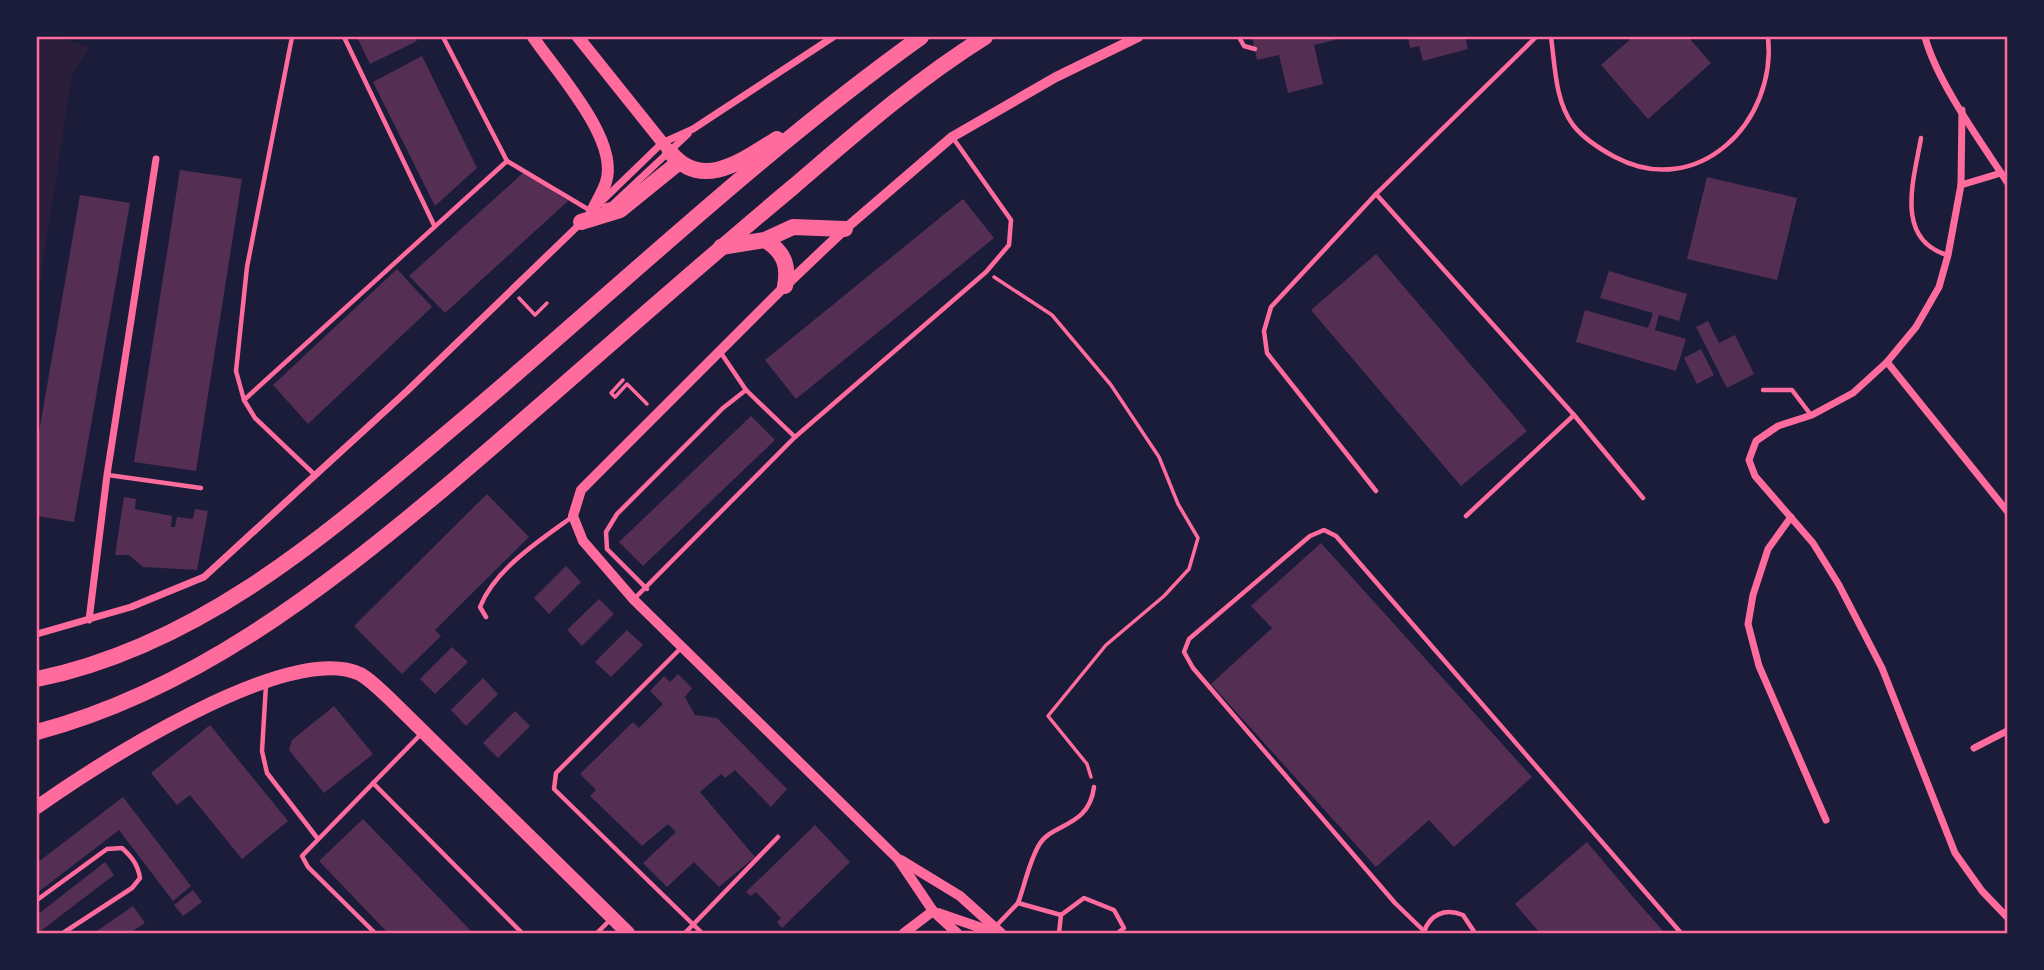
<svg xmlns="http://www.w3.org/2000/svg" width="2044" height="970" font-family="'Exo 2',sans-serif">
	<rect width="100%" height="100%" fill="#1b1b3a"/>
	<path fill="#2a1e3b" d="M37 37H58L90 47 72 75 37 301Z"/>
	<g fill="#542f53">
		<path d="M357 37H415L417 41 370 64Z"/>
		<path d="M1252 37H1334L1335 40 1314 45 1323 84 1288 93 1279 55 1257 60Z"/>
		<path d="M1408 37H1465L1468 49 1423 61 1419 46 1410 48Z"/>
		<path d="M1633 37H1688L1711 63 1648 119 1601 65Z"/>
		<path d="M422 56 477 168 435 206 373 82Z"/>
		<path d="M180 170 242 179 196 471 134 462Z"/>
		<path d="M524 172 568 201 445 313 409 276Z"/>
		<path d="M1707 177 1797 198 1777 280 1687 259Z"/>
		<path d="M80 195 130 203 74 522 37 516V444Z"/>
		<path d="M963 199 994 238 796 399 765 360Z"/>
		<path d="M1376 254 1527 431 1461 486 1311 310Z"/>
		<path d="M397 269 432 307 308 424 273 385Z"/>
		<path d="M1609 271 1687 294 1679 321 1659 315 1655 330 1686 339 1676 371 1576 342 1585 310 1648 328 1653 313 1600 298Z"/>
		<path d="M1708 321 1719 343 1735 335 1754 374 1727 388 1696 327Z"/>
		<path d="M1701 349 1714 375 1697 384 1684 358Z"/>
		<path d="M751 416 775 440 643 566 619 542Z"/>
		<path d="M487 494 529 537 435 630 441 636 402 674 354 626Z"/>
		<path d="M124 497 136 499 135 509 172 516 171 527H175L177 517 193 519 195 509 208 511 197 570 143 567 129 555H115Z"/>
		<path d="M1321 543 1532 777 1454 847 1429 820 1376 867 1211 684 1272 628 1251 606Z"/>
		<path d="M566 566 581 582 549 614 534 598Z"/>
		<path d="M599 599 614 614 582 646 567 630Z"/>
		<path d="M627 630 643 645 611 677 595 662Z"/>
		<path d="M452 647 468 662 435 694 420 679Z"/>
		<path d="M678 674 692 688 685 697 695 715 717 718 787 789 771 807 735 770 725 778 721 774 700 792 755 857 719 887 694 862 667 887 643 863 676 832 668 824 642 846 590 796 596 790 580 774 633 722 639 728 663 704 650 691 664 676 670 682Z"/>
		<path d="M483 678 498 694 466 726 451 710Z"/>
		<path d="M334 706 373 754 324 793 289 750 292 740Z"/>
		<path d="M515 711 530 726 498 758 483 743Z"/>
		<path d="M210 725 288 821 242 859 190 795 177 805 151 773Z"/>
		<path d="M123 797 191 886 173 901 119 830 37 893V863Z"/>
		<path d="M363 819 473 933H388L319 861Z"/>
		<path d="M815 825 850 862 782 928 777 922 781 918 756 892 751 896 746 892Z"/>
		<path d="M1587 842 1634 898 1665 933H1540L1515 904Z"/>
		<path d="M105 862 114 875 38 933 37 915Z"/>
		<path d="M193 890 202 902 183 916 174 905Z"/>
		<path d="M133 906 145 923 130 933H94Z"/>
	</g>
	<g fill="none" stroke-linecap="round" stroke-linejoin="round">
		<g stroke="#ff6b9d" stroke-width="3.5">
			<path d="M994 277 1052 315 1111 385 1159 457 1178 504 1198 538 1189 569 1164 596 1106 645 1048 716 1087 764 1091 777"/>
			<path d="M519 298 535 315 547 303"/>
			<path d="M623 380 611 393 615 397 627 384 647 404"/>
		</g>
		<g stroke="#ff6b9d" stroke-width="4.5">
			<path d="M344 37 434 225"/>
			<path d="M443 37 507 161 591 211"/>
			<path d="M1239 37 1244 46 1255 49"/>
			<path d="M1551 37C1555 65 1555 101 1573 125 1584 139 1600 149 1615 157 1698 201 1777 122 1768 37"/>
			<path d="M1921 138C1914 179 1894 239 1947 255"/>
			<path d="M1376 194 1574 415 1643 498"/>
			<path d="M721 353 746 390 795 437"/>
			<path d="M1763 390H1792L1811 415"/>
			<path d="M244 400 236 371 247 267 292 37"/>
			<path d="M108 475 201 488"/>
			<path d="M315 475 255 418 244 400 507 161"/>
			<path d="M1376 491 1267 353 1264 331 1271 307 1376 194 1536 37"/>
			<path d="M1466 516 1574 415"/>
			<path d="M647 589 607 549 606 532 617 514 723 408 746 390"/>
			<path d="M634 599 795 437 986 272 1009 245 1011 220 953 138"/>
			<path d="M486 617 480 607C495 569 540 540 572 517"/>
			<path d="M682 647 556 773 554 789 702 933"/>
			<path d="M266 685 262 751 267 773 318 839"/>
			<path d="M373 783 522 933"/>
			<path d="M37 900 107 849 122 848C132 857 138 865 140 878L132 888 63 933"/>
			<path d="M1018 903C1025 884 1029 862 1039 845 1051 823 1089 828 1094 787"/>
			<path d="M996 926 1018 903 1061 915"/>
			<path d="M1424 931 1395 903 1193 668 1184 652 1189 639 1310 536 1324 530 1336 536 1681 933"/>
			<path d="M1424 932C1430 914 1445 908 1463 915L1475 933"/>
			<path d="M375 933 308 867 302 856 422 733"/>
			<path d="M597 933 609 921"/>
			<path d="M685 933 778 837"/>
			<path d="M1059 933 1061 915 1084 898 1114 910 1124 928 1118 933"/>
		</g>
		<g stroke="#ff6b9d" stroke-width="7">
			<path d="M1925 37C1937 82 1981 142 2007 182"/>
			<path d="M1962 110 1961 185 1948 255 1939 287 1916 327 1887 362 1853 393 1812 415 1778 426 1756 441 1749 460 1755 476 1813 543 1839 585 1882 668 1955 853 1982 891 2007 917"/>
			<path d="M1961 185 2001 173"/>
			<path d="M600 203 662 143 693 129 833 37"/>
			<path d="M605 207 612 205 688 134"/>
			<path d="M1887 362 2007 511"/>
			<path d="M1791 517 1768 549 1753 595 1748 624 1759 666 1826 820"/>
			<path d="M89 620 107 475 156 159"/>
			<path d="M37 634 131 607 204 577 407 391 582 222"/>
			<path d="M1974 748 2007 731"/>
		</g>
		<g stroke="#ff6b9d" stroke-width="10">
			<path d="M901 860 960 896 1001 933"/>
			<path d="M938 913 996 933"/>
			<path d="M904 933 933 911"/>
			<path d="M957 933 933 911 898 859 634 600 583 541 573 516 581 490 785 286 845 229 952 137 1056 77 1138 37"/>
		</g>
		<g stroke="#ff6b9d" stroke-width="12">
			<path d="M533 37C555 70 620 140 606 182 603 192 596 202 592 212"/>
			<path d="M578 37 670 152"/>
		</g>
		<path stroke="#ff6b9d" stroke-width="14" d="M37 807C97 765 289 640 360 674 371 680 380 690 389 698L628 933"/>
		<g stroke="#ff6b9d" stroke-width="16">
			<path d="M670 152C702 192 743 160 777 139"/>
			<path d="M581 222 620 210 678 163"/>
			<path d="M765 240C784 252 789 265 785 286"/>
			<path d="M721 247 765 240 793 227 845 229"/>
			<path d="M37 679C202 645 328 533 454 427 609 297 756 155 921 37"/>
			<path d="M37 732C192 691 321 591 442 490 560 390 674 286 793 187 855 134 916 80 985 37"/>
		</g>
	</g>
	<rect width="2044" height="970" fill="none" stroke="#1b1b3a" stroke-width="77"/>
	<rect x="38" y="38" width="1968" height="894" fill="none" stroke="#ff6b9d" stroke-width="2.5"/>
</svg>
